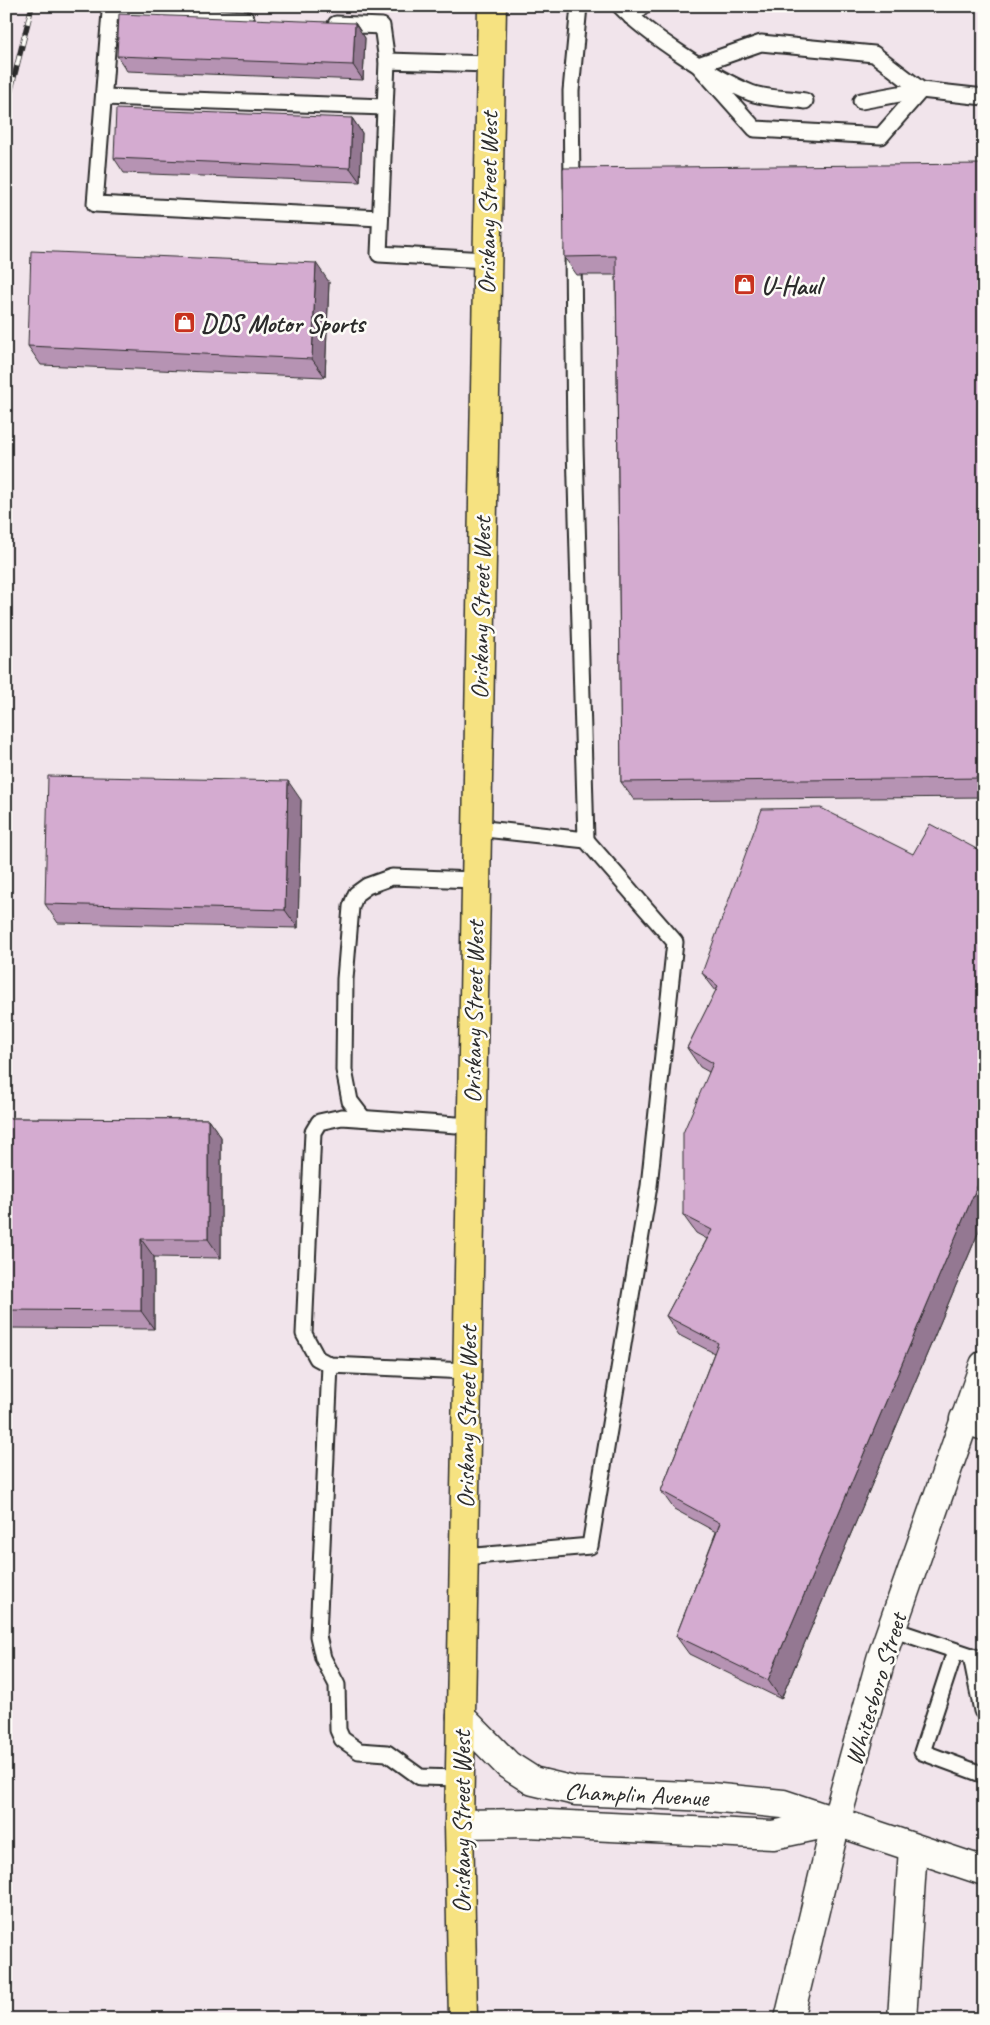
<svg xmlns="http://www.w3.org/2000/svg" width="990" height="2025" font-family="Caveat,sans-serif">
	<rect width="100%" height="100%" fill="#f1e4eb"/>
	<filter id="ink" filterUnits="userSpaceOnUse"><feTurbulence type="fractalNoise" baseFrequency=".02" numOctaves="2"/><feDisplacementMap in="SourceGraphic" scale="10" xChannelSelector="R" yChannelSelector="G"/><feConvolveMatrix kernelMatrix="1 2 1 2 8 2 1 2 1" color-interpolation-filters="sRGB"/></filter>
	<g filter="url(#ink)">
		<g fill="none" stroke-linecap="round" stroke-linejoin="round">
			<defs>
				<g id="service">
					<path d="M620 6C647 34 715 79 751 93 767 99 788 98 805 101"/>
					<path d="M631 17 643 6"/>
					<path d="M246 19 110 12 95 204 380 218"/>
					<path d="M336 24 382 26 387 61"/>
					<path d="M761 43 874 54 921 90 881 136 755 129 698 65Z"/>
					<path d="M104 97 385 107"/>
					<path d="M861 101 921 90 984 97"/>
					<path d="M572 187 571 91 579 6"/>
					<path d="M486 260 379 254 387 61 490 64"/>
					<path d="M476 828 586 840 575 446 573 250"/>
					<path d="M363 1118 350 1101 344 1070 345 979 351 907 356 894 367 886 392 877 475 880"/>
					<path d="M330 1365 318 1636 323 1658 337 1685 338 1730 342 1739 359 1751 387 1753 420 1777 460 1778"/>
					<path d="M467 1371 330 1365 317 1358 304 1334 313 1132 319 1122 342 1117 471 1126"/>
					<path d="M464 1557 590 1546 649 1186 675 942 586 840"/>
					<path d="M891 1629 984 1660"/>
					<path d="M955 1651 922 1752 984 1775"/>
					<path d="M971 1656 982 1711"/>
				</g>
				<g id="minor">
					<path d="M964 1419 984 1426"/>
					<path d="M902 2019 913 1848"/>
				</g>
				<g id="tertiary">
					<path id="s1" d="M461 1717 508 1765 533 1781 575 1791 710 1797 783 1804 984 1871"/>
					<path d="M459 1824 528 1823 773 1835 834 1822"/>
					<path d="M789 2019 836 1822 881 1659 984 1365"/>
				</g>
				<path id="primary" d="M463 2019 459 1824 492 6"/>
			</defs>
			<use href="#service" stroke="#2b2b2b" stroke-width="19"/>
			<use href="#minor" stroke="#2b2b2b" stroke-width="31"/>
			<use href="#tertiary" stroke="#2b2b2b" stroke-width="31"/>
			<use href="#primary" stroke="#2b2b2b" stroke-width="31"/>
			<use href="#service" stroke="#fdfcf7" stroke-width="15"/>
			<use href="#minor" stroke="#fdfcf7" stroke-width="28"/>
			<use href="#tertiary" stroke="#fdfcf7" stroke-width="28"/>
			<use href="#primary" stroke="#f6e281" stroke-width="28"/>
			<defs>
				<g id="rail">
					<path d="M6 17 9 6"/>
					<path d="M6 109 32 6"/>
				</g>
			</defs>
			<use href="#rail" stroke="#2b2b2b" stroke-width="5.5"/>
			<use href="#rail" stroke="#fdfcf7" stroke-width="4" stroke-dasharray="11" stroke-linecap="butt"/>
		</g>
		<g fill="#b693b3" stroke="#2b2b2b">
			<path d="M355 23 365 38 363 80 127 71 117 56Z"/>
			<path d="M352 118 362 133 360 182 124 173 114 158Z"/>
			<path d="M984 164V797L634 800 621 782 616 275H577L564 257Z"/>
			<path d="M329 282 325 377 41 365 28 346Z"/>
			<path d="M301 800 298 928 58 923 45 904Z"/>
			<path d="M984 853V1219L781 1699 689 1654 676 1636 716 1532 674 1509 661 1491 714 1353 679 1335 666 1316 707 1239 696 1233 683 1215 709 1072 700 1067 687 1048 716 991 702 973 913 854Z"/>
			<path d="M6 1118 208 1119 221 1137V1258L154 1257V1329L6 1328Z"/>
		</g>
		<g fill="#947892" stroke="#2b2b2b">
			<path d="M355 23 365 38 363 80 353 65Z"/>
			<path d="M352 118 362 133 360 182 350 168Z"/>
			<path d="M316 263 329 282 325 377 312 359Z"/>
			<path d="M288 781 301 800 298 928 285 910Z"/>
			<path d="M208 1119 221 1137V1258L208 1239Z"/>
			<path d="M984 1170V1219L781 1699 768 1680Z"/>
			<path d="M141 1239 154 1257V1329L141 1311Z"/>
		</g>
		<g fill="#d4abd0" stroke="#2b2b2b">
			<path d="M119 14 355 23 353 65 117 56Z"/>
			<path d="M116 109 352 118 350 168 114 158Z"/>
			<path d="M984 164V778L621 782 616 256 564 257 563 168Z"/>
			<path d="M31 251 316 263 312 359 28 346Z"/>
			<path d="M48 776 288 781 285 910 45 904Z"/>
			<path d="M821 808 913 854 930 824 984 853V1170L768 1680 676 1636 720 1523 661 1491 718 1343 666 1316 712 1230 683 1215V1133L713 1063 687 1048 718 986 702 973 762 809Z"/>
			<path d="M6 1118 208 1119V1239H141V1311L6 1310Z"/>
		</g>
	</g>
	<defs>
		<symbol id="shop-square" viewBox="-11 -11 22 22"><rect x="-9" y="-9" width="18" height="18" rx="4" fill="#c8321e" stroke="#fdfcf7"/><path d="M-5-2.5h2.3a2.7 3.5 0 0 1 5.4 0H5L5.5 6h-11ZM-1.5-2.5h3a1.5 2.3 0 0 0-3 0Z" fill="#fff"/></symbol>
	</defs>
	<g fill-rule="evenodd">
		<use href="#shop-square" x="732" y="272" width="25" height="25"/>
		<use href="#shop-square" x="172" y="310" width="25" height="25"/>
	</g>
	<g text-anchor="middle" stroke-width="5" stroke-linejoin="round" paint-order="stroke">
		<g font-size="25" fill="#2b2b2b" stroke="#fdfcf7">
			<text transform="translate(487 203) rotate(-89)" y="9">Oriskany Street West</text>
			<text transform="translate(480 608) rotate(-89)" y="9">Oriskany Street West</text>
			<text transform="translate(473 1012) rotate(-89)" y="9">Oriskany Street West</text>
			<text transform="translate(466 1417) rotate(-89)" y="9">Oriskany Street West</text>
			<text transform="translate(875 1689) rotate(-73)" y="9">Whitesboro Street</text>
			<text dy="9" stroke="none"><textPath href="#s1" startOffset="202">Champlin Avenue</textPath></text>
			<text transform="translate(461 1822) rotate(-90)" y="9">Oriskany Street West</text>
		</g>
		<g font-size="25" font-weight="bold" fill="#2b2b2b" stroke="#fdfcf7" text-anchor="start">
			<text x="761" y="294">U-Haul</text>
			<text x="201" y="332">DDS Motor Sports</text>
		</g>
	</g>
	<rect width="990" height="2025" fill="none" stroke="#fdfcf7" stroke-width="25"/>
	<rect x="12" y="12" width="965" height="2000" fill="none" stroke="#2b2b2b" stroke-width="2" filter="url(#ink)"/>
</svg>
